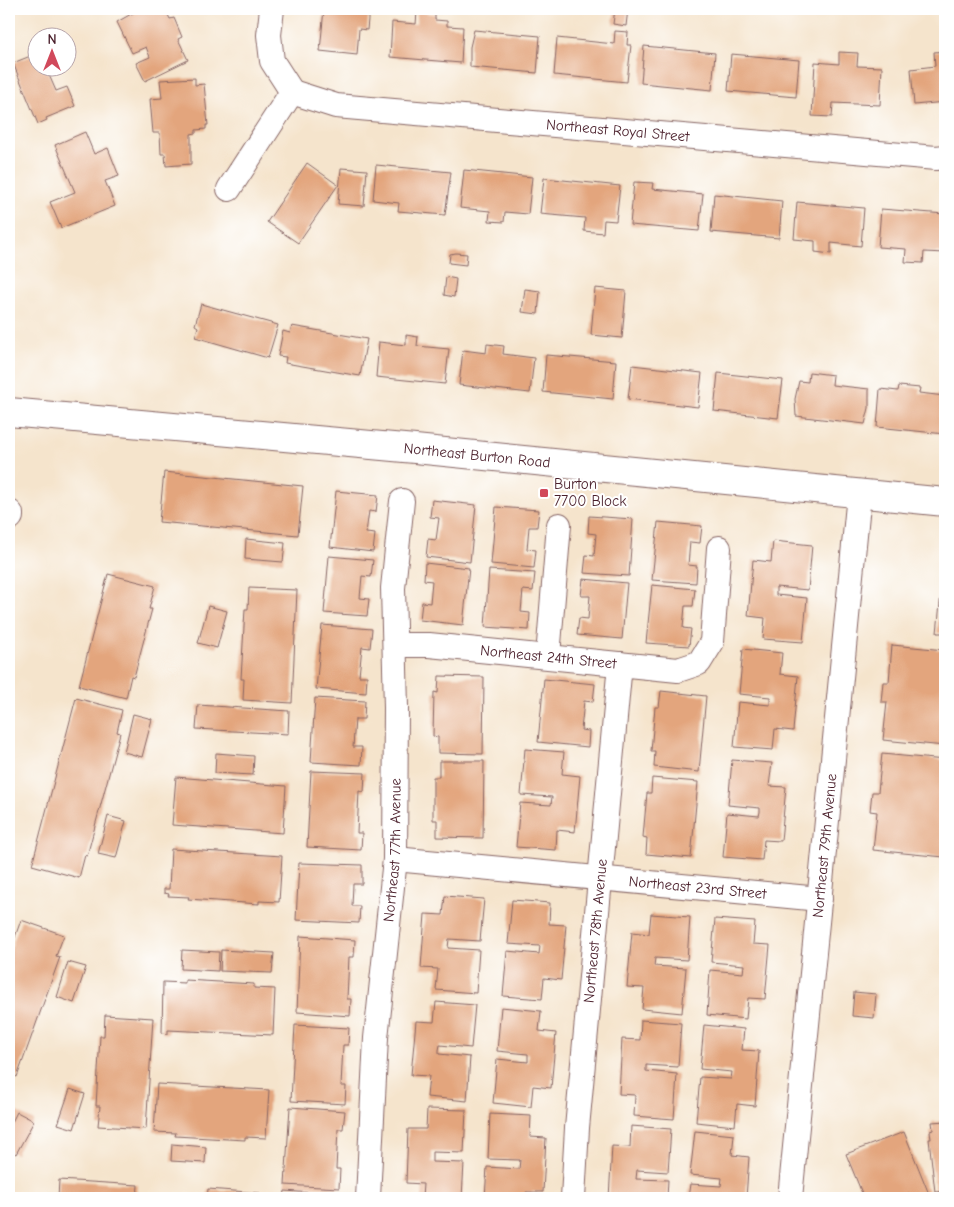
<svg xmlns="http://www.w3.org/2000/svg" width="954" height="1207" font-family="'Comic Neue',sans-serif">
	<rect width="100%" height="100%" fill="#fff"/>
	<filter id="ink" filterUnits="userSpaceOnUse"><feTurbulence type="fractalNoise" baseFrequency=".02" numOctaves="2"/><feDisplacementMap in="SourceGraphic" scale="10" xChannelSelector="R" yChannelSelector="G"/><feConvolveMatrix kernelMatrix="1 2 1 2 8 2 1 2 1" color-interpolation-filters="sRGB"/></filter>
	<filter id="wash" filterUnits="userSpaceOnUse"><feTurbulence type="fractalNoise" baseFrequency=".0096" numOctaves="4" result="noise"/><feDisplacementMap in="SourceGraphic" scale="20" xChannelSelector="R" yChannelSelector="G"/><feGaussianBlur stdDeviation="1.12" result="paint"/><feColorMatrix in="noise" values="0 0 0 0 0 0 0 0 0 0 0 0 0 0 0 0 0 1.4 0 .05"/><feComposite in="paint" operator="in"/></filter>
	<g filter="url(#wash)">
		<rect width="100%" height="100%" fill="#f5e4cc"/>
		<g id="blocks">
			<g fill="#e3a57d">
				<path d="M140 9H165L170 19 174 18 182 37 178 39 188 60 145 81 136 63 150 57 146 47 132 53 117 22Z"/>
				<path d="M324 9H369L367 30 359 29 357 55 320 51Z"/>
				<path d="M615 9H628L626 26 613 24Z"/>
				<path d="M417 12 435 14V20L447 21V26L463 27 461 63 390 57 392 22 416 24Z"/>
				<path d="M474 30 540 36 537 73 470 67V47Z"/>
				<path d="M615 31 628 32 627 45H631L627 82 554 75 557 38 614 44Z"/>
				<path d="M644 46 715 53 712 90 641 83Z"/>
				<path d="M945 51V102L914 105 911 69 935 66 934 52Z"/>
				<path d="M839 52 858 53 857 66 882 67 880 105 833 103 832 117 812 116 815 62 839 64Z"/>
				<path d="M38 53V68H46L56 91 67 87 75 106 46 118 47 120 38 124 13 63Z"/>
				<path d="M731 54 799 60 796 97 728 91Z"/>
				<path d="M195 78V85L204 84 208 125H206V129L196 130V133L191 134V164L166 166 165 154H161L160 133H153L150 99 162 98 160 80Z"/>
				<path d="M85 132 94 154 108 148 119 176 105 181 115 206 61 228 50 202 75 192 55 145Z"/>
				<path d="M307 163 338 185 298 243 267 222Z"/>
				<path d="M376 165 451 172 445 215 398 211 399 203 373 200Z"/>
				<path d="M341 168 367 170 364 206 338 204Z"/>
				<path d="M464 170 532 177 528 214 505 212 504 222 489 221 490 211 460 208Z"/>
				<path d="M544 178 620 186 616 221 604 220 603 233 584 231 585 218 540 214Z"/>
				<path d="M634 182 653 183 652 189 703 194 699 231 630 225Z"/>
				<path d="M714 194 782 201 779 238 711 232Z"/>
				<path d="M797 202 864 208 861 246 831 243V254L815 252V241L794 239Z"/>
				<path d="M881 209 945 214V253L924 252 923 263 905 262 906 249 878 247Z"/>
				<path d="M456 253 467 254 466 265 449 263 450 254Z"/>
				<path d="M446 277 456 279 454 297 444 295Z"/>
				<path d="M595 288 626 291 622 338 591 335Z"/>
				<path d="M525 289 540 291 538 314 522 312Z"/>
				<path d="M201 304 278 325 268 358 195 337 198 327 195 325Z"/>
				<path d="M292 326 367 339 360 376 285 363 286 357 278 356 283 331 290 333Z"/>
				<path d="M406 335 418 337 417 346 449 349 445 384 376 377 379 342 406 345Z"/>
				<path d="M487 344 504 346 503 354 534 358 530 393 459 385 463 350 486 353Z"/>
				<path d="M546 355 616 361 613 399 543 392Z"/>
				<path d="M632 365 702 373 698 407 628 399Z"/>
				<path d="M809 372 833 375 832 385 869 389V408L865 424 796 416 795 399 799 381 808 382Z"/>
				<path d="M718 373 783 380 778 418 714 411Z"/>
				<path d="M899 386 920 388 919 393 945 396V434L877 427 880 389 898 391Z"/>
				<path d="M164 472 303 486 298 535 159 522Z"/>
				<path d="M336 491 378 495 376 512 369 511 366 533 375 534 373 552 330 547Z"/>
				<path d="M432 500 476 505 470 562 426 557 428 539 436 540 439 518 430 517Z"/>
				<path d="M496 507 539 510 537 527H529L527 549 536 550 534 568 491 564Z"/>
				<path d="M589 516 633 519 629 576 584 573 586 555 594 556 596 534 588 533Z"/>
				<path d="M658 522 702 526 700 543 690 542 688 565 697 566 696 583 652 580Z"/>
				<path d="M246 539 285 543 283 562 245 559Z"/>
				<path d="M773 541 812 545 808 590 776 587V595L807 598 803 642 763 639 765 618 748 616 753 560 771 562Z"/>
				<path d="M329 556 373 560 371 577 362 576 360 598 369 599 367 616 324 613Z"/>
				<path d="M425 563 469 568 463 625 420 620 422 602 430 603 432 581 424 580Z"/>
				<path d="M944 563H945V633H937Z"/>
				<path d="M489 570 535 573 533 591 523 590 521 612 530 613 529 630 485 627Z"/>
				<path d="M108 574 155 586 149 609H152L134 677 131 676 126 698 79 686Z"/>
				<path d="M583 579 627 583 622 639 577 635 579 618 588 619 590 596H581Z"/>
				<path d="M652 585 695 589 693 606H685L683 628 691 629 689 646 646 643Z"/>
				<path d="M249 588 297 590 292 703 243 700 244 679H241L245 609H248Z"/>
				<path d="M208 606 227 611 217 648 198 643Z"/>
				<path d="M322 625 372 629 370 648 362 647 359 676H367L366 693 316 689Z"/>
				<path d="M892 645 945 650V746L883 740 887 702H881L883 682H889Z"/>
				<path d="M743 649 782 653 780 674 798 676 793 731 775 729 773 750 734 747 738 702 770 705V697L739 694Z"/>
				<path d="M439 676 484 677 483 754 438 753V737L433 736 434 692 438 693Z"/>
				<path d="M544 679 595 684 593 702 584 701 581 730 589 731 588 747 538 742Z"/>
				<path d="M661 691 706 696 699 772 654 767 655 751H651L655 707H659Z"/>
				<path d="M76 698 122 710 117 732 120 733 87 856 85 855 79 878 32 865Z"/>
				<path d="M315 698 365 701 364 719H355L353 747H362L361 765 311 762Z"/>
				<path d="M198 705 289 711 288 734 196 729Z"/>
				<path d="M133 714 152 719 142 757 124 752Z"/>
				<path d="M525 749 564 752 562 774 580 776 575 832 557 830 556 850 516 847 520 803 551 805 552 797 521 795Z"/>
				<path d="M216 753 254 756 253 775 215 773Z"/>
				<path d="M882 754 945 760 944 857 873 850 877 812 870 811 872 792H878Z"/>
				<path d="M732 760 772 763 769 786 786 787 781 841 764 840 762 860 723 857 727 813 759 816 760 812V808L728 805Z"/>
				<path d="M439 761H484L483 838 437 837V820H433V777H439Z"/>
				<path d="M311 771 365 773 364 792 359 791 357 833H362L361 850 307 847Z"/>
				<path d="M176 777 286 786 283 833 172 825Z"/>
				<path d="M652 778 698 782 691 858 646 854 647 838 643 837 647 793H651Z"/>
				<path d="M108 816 126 821 116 858 98 854Z"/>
				<path d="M171 849 282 856 279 902 259 901V904L188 899 189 897 168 896 169 894 164 893V889H169Z"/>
				<path d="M299 863 362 865V884H353L352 906H360L359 923 296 920Z"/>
				<path d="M445 896 484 899 480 941 449 939 448 948 479 950 476 993 436 990 438 969 421 968 425 914 443 915Z"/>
				<path d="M512 900 550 903 549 924 566 925 561 980 544 978 542 999 503 996 507 951 539 954 540 946 508 944Z"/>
				<path d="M651 914 690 917 687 960 655 958 654 966 686 968 682 1013 642 1009 644 988 627 987 632 932 649 934Z"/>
				<path d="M715 919 755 922 753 944 770 945 765 999 748 998 746 1019 707 1015 710 970 743 973 744 965 711 962Z"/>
				<path d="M21 920 64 935 56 956 60 957 17 1077 15 1076 9 1092V954Z"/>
				<path d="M300 936 355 940 354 957H349L347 999H351L350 1016 297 1012Z"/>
				<path d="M182 950 219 952 218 971 181 969Z"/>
				<path d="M221 950 274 953 272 973 220 971Z"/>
				<path d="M68 962 86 967 74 1003 57 997Z"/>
				<path d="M185 980 254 984V988L275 989 273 1035 168 1030V1034L162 1033 163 982 185 983Z"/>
				<path d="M854 992 876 994 874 1018 852 1016Z"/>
				<path d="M436 1002 475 1005 471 1048 440 1045 439 1050V1054L470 1057 467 1101 427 1097 429 1076 411 1075 416 1021 434 1022Z"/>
				<path d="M501 1007 541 1011 539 1031 556 1033 551 1088 533 1086 531 1107 493 1103 497 1059 528 1062V1054L497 1051Z"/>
				<path d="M105 1015 153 1018 146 1129 98 1126 100 1106H96L100 1036H104Z"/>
				<path d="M641 1020 681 1023 678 1067 646 1065V1071L677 1074 674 1119 634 1116 635 1095 619 1094 622 1039 640 1040Z"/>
				<path d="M295 1025 349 1028 348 1045H343L341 1086H346L345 1104 291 1101Z"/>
				<path d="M704 1025 744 1029 742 1050 759 1051 755 1106 737 1104 735 1126 696 1122 700 1077 731 1079 732 1072 700 1069Z"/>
				<path d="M157 1084 269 1090 266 1138 245 1137V1140L175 1136 176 1133 154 1132Z"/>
				<path d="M70 1089 85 1094 74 1129 58 1124Z"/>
				<path d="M290 1107 345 1111 343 1129H338L336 1169H340L339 1188 285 1185Z"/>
				<path d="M427 1109 466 1110 464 1153 432 1152V1162L464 1163 462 1198H422L423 1184 406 1183 408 1129H426Z"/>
				<path d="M17 1112 34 1121 16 1154 9 1150V1128Z"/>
				<path d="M490 1114 531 1116 530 1137 546 1138 543 1192H526V1198H485L487 1167 519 1169 520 1160 488 1159Z"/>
				<path d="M945 1121V1191L935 1192 929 1139H931L930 1131 933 1130 932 1122Z"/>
				<path d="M631 1126 671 1129 668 1172 637 1170 636 1179 668 1180 667 1198H609L612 1146 630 1147Z"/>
				<path d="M695 1131 734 1135 732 1155 749 1157 746 1198H688L690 1184 721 1186 722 1178 690 1175Z"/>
				<path d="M904 1132 929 1194 918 1198H911L909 1193 895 1198H864L846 1154Z"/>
				<path d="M172 1144 206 1147 205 1163 171 1161Z"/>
				<path d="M59 1180 138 1185 137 1198H58Z"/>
				<path d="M208 1189 260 1193 259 1198H207Z"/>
				<path d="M285 1191 338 1195V1198H284Z"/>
			</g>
		</g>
	</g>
	<g filter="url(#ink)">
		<use href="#blocks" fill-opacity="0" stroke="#866463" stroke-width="1"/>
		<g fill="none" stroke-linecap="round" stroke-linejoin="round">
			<defs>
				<g id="minor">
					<path d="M272 9 269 35 272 61 292 92"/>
					<path id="s1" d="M292 92 336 106 936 158 945 157"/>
					<path d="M229 189 292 92"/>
					<path id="s2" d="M395 645H429L678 670 699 663 712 642 719 548"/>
					<path d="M548 656 559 525"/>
					<path id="s3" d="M395 859 820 899"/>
					<path id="s4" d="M368 1198 376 1038 395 859 396 708 393 588 402 501"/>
					<path id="s5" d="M573 1198 577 1128 620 664"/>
					<path id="s6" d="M790 1198 859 494"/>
				</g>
				<path id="tertiary" d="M9 514V516"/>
				<g id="secondary">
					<path id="s7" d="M9 412 415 449 945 502"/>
				</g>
			</defs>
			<use href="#minor" stroke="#866463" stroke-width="26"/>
			<use href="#tertiary" stroke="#866463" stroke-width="30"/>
			<use href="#secondary" stroke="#866463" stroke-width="30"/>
			<use href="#minor" stroke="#fff" stroke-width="24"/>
			<use href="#tertiary" stroke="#fff" stroke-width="28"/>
			<use href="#secondary" stroke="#fff" stroke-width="28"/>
		</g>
	</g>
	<rect fill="#d1495b" stroke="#fff" stroke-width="2" x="539" y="488" width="10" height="10" rx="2.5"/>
	<g text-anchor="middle" stroke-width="4" stroke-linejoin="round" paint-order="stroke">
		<g font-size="15" fill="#4a1f2b" stroke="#fff">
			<text dy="5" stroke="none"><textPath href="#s1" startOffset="329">Northeast Royal Street</textPath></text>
			<text dy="5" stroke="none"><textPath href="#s7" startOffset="470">Northeast Burton Road</textPath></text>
			<text dy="5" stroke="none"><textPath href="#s2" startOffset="154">Northeast 24th Street</textPath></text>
			<text dy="5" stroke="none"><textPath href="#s6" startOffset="354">Northeast 79th Avenue</textPath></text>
			<text dy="5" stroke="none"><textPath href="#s4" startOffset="349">Northeast 77th Avenue</textPath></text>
			<text dy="5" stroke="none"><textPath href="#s3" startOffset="304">Northeast 23rd Street</textPath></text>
			<text dy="5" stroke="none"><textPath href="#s5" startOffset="268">Northeast 78th Avenue</textPath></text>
		</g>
		<g font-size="15" fill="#4a1f2b" stroke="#fff" text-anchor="start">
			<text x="554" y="489">Burton<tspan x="554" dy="17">7700 Block</tspan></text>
		</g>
	</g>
	<rect width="954" height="1207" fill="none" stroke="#fff" stroke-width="30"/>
	<g transform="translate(52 52)"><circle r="24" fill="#ffffff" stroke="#b7a5aa"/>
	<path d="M0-4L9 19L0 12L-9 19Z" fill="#d1495b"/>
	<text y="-8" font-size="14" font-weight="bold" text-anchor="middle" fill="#4a1f2b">N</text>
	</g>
</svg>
